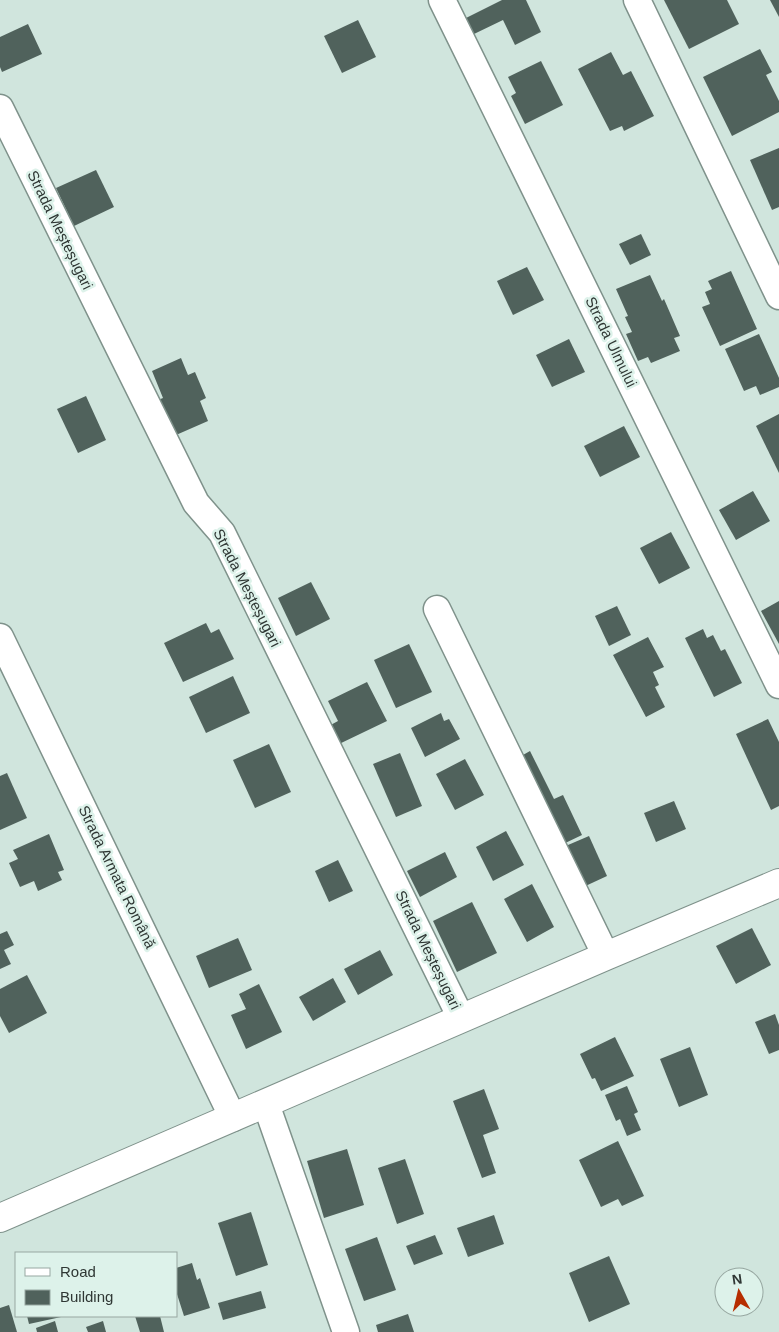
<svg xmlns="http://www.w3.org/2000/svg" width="779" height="1332" font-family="Arial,sans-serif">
	<rect width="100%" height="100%" fill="#d0e5dd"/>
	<g fill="#50625c">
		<path d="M502 0H526L541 32 515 45 503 20 474 34 466 18Z"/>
		<path d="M664 0H727L739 24 689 49Z"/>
		<path d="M770 0H779V17Z"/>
		<path d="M358 20 376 57 342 73 324 36Z"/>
		<path d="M28 24 42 54 2 72 0 67V37Z"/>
		<path d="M760 49 772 72 766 75 779 101V112L732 136 703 77Z"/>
		<path d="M611 52 623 75 631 71 654 116 624 131 622 126 610 131 578 69Z"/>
		<path d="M541 61 563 105 525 124 511 96 516 93 508 77Z"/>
		<path d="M779 148V207L772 210 750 160Z"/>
		<path d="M96 170 114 207 74 226 56 188Z"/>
		<path d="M641 234 651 255 630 265 619 244Z"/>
		<path d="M527 267 544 300 513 315 497 281Z"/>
		<path d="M731 271 757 329 720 346 702 307 710 304 705 292 712 289 708 281Z"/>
		<path d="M650 275 662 301 664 299 680 336 674 338 680 351 651 363 648 357 638 361 626 334 632 332 625 317 628 316 616 289Z"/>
		<path d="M759 334 779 378V387L760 395 756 386 744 391 725 349Z"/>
		<path d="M569 339 585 372 552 387 536 355Z"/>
		<path d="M181 358 188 375 195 372 206 398 200 401 208 421 176 435 170 419 167 421 158 400 163 398 152 371Z"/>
		<path d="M86 396 106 440 78 453 57 409Z"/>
		<path d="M779 414V473L756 426Z"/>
		<path d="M624 426 640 457 600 477 584 446Z"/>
		<path d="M753 491 770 521 736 540 719 510Z"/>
		<path d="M671 532 690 568 659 584 640 548Z"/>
		<path d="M311 582 330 619 296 636 278 598Z"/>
		<path d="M779 601V644L761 611Z"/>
		<path d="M617 606 631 635 609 646 595 616Z"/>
		<path d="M206 623 211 633 219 629 234 659 183 682 164 643Z"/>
		<path d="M703 629 707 638 713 635 721 651 725 649 742 683 714 697 685 638Z"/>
		<path d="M648 637 664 667 653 672 659 685 655 687 665 707 646 717 613 655Z"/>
		<path d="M409 644 432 692 396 708 374 660Z"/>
		<path d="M233 676 250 713 206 733 189 697Z"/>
		<path d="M367 682 387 721 337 745 327 727 338 721 328 701Z"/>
		<path d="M441 713 444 721 449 719 460 739 425 757 411 728Z"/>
		<path d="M768 719 779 742V806L771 810 736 734Z"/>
		<path d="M269 744 291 792 255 808 233 760Z"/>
		<path d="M530 751 554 799 563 795 582 835 559 846 516 759Z"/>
		<path d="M400 753 422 806 396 817 373 764Z"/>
		<path d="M465 759 484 795 455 810 436 774Z"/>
		<path d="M7 773 27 818 0 830V776Z"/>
		<path d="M674 801 686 829 656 842 644 813Z"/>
		<path d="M506 831 524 865 493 881 476 847Z"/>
		<path d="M49 834 64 870 58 872 62 880 38 891 34 881 20 887 9 863 18 859 13 850Z"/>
		<path d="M589 836 607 876 579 889 561 848Z"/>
		<path d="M445 852 457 877 420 897 407 871Z"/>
		<path d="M338 860 353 891 329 902 315 871Z"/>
		<path d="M532 884 554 927 527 942 504 899Z"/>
		<path d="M472 902 497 953 457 972 433 921Z"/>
		<path d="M752 928 771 965 736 984 716 946Z"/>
		<path d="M7 931 14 945 4 950 11 964 0 969V934Z"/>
		<path d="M238 938 252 970 209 988 196 956Z"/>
		<path d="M380 950 393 975 358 995 344 969Z"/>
		<path d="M27 975 47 1013 9 1033 0 1016V989Z"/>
		<path d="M333 978 346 1002 313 1021 299 997Z"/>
		<path d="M259 984 282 1032 246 1049 231 1015 246 1009 239 994Z"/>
		<path d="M775 1014 779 1025V1050L769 1054 755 1022Z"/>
		<path d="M615 1037 634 1076 601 1091 595 1078 592 1079 580 1054Z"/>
		<path d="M690 1047 708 1095 679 1107 660 1059Z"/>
		<path d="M627 1086 638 1112 634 1114 641 1130 627 1136 620 1119 616 1121 605 1095Z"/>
		<path d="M484 1089 499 1129 483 1135 496 1173 482 1178 453 1101Z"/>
		<path d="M618 1141 644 1196 622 1206 618 1199 601 1207 579 1160Z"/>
		<path d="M347 1149 364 1205 324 1218 307 1161Z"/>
		<path d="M405 1159 424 1214 397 1224 378 1168Z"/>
		<path d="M251 1212 268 1265 236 1276 218 1223Z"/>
		<path d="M494 1215 504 1244 468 1257 457 1228Z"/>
		<path d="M435 1235 443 1254 414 1265 406 1246Z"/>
		<path d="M377 1237 396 1290 364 1301 345 1249Z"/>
		<path d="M609 1256 630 1304 589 1322 569 1273Z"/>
		<path d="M192 1263 197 1280 200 1278 210 1308 184 1316 176 1291V1268Z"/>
		<path d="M261 1291 266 1308 223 1320 218 1303Z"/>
		<path d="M9 1305 17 1332H0V1308Z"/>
		<path d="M408 1314 414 1332H378L376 1325Z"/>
		<path d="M27 1316H61V1317L29 1324Z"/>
		<path d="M135 1316H160L164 1332H140Z"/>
		<path d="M55 1321 58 1332H37L36 1328Z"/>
		<path d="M103 1321 106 1332H88L86 1327Z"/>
	</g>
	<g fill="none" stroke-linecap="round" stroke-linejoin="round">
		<defs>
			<g id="minor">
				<path d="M442 0 779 685"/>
				<path d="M637 0 779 296"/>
				<path d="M0 108 196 503 222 533 461 1018"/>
				<path d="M437 609 606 956"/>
				<path d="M0 637 233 1118"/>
				<path d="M266 1104 346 1332"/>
			</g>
			<path id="major" d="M0 1218 606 956 779 883"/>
		</defs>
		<use href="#minor" stroke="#7f928b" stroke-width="29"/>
		<use href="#major" stroke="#7f928b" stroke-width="30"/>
		<use href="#minor" stroke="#fff" stroke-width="26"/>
		<use href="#major" stroke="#fff" stroke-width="28"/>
	</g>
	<g text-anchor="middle" stroke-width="5" stroke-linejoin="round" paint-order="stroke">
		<g font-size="15" fill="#2f3734" stroke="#ddf2ea">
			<text transform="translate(60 230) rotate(64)" y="5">Strada Meșteșugari</text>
			<text transform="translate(611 342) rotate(64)" y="5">Strada Ulmului</text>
			<text transform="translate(247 588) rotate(63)" y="5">Strada Meșteșugari</text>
			<text transform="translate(117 877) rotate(64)" y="5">Strada Armata Română</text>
			<text transform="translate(428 950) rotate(64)" y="5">Strada Meșteșugari</text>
		</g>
	</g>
	<rect x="15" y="1252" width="162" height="65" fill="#ddf2ea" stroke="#97a7a1"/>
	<rect x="25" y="1268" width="25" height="8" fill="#ffffff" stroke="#97a7a1"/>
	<text x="60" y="1277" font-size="15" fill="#2f3734">Road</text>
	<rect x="25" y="1290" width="25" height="15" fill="#50625c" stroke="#97a7a1"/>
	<text x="60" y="1302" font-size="15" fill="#2f3734">Building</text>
	<g transform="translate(739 1292) rotate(352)"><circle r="24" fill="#ddf2ea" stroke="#97a7a1"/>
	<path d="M0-4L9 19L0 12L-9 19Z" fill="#b62d00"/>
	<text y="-8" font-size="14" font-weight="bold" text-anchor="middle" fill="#2f3734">N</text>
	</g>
</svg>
